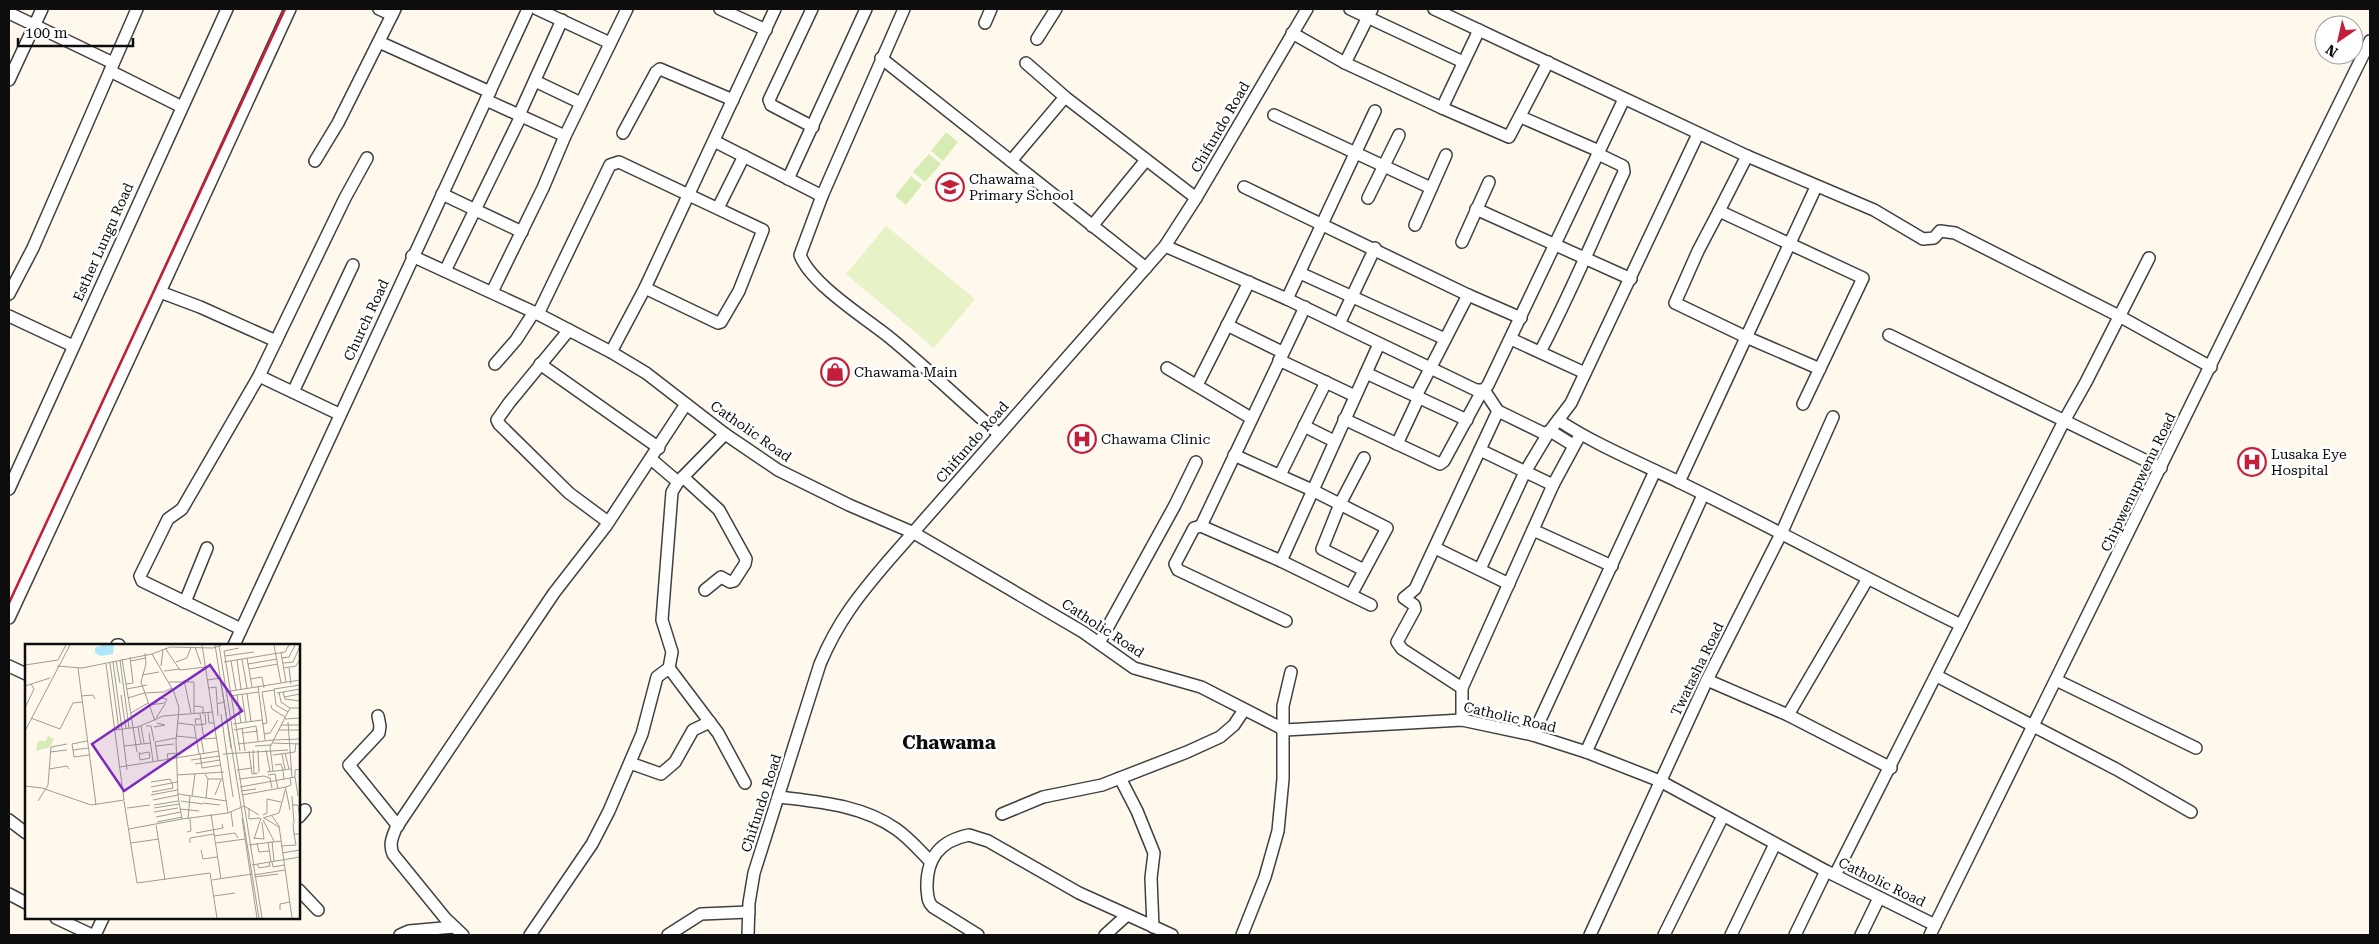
<svg xmlns="http://www.w3.org/2000/svg" width="2379" height="944" font-family="'Roboto Serif',serif">
	<rect width="100%" height="100%" fill="#fff9ed"/>
	<g fill="#d7ebb5">
		<path d="M946 132 958 142 943 161 931 151Z"/>
		<path d="M929 154 941 164 925 182 913 172Z"/>
		<path d="M911 176 922 185 906 205 895 196Z"/>
	</g>
	<path fill="#e8f2c7" d="M886 226 975 299 934 348 846 274Z"/>
	<g fill="none" stroke-linecap="round" stroke-linejoin="round">
		<defs>
			<g id="minor">
				<path d="M379 9 392 15"/>
				<path d="M537 9 610 43"/>
				<path d="M720 9 766 30"/>
				<path d="M812 9 769 100 771 105 813 127"/>
				<path d="M904 9 822 196 800 255C811 284 864 317 889 337 927 368 962 402 999 434"/>
				<path d="M1350 9 1463 62"/>
				<path d="M1434 9 1747 156 1874 210 1923 239 1934 238 1940 231 1955 233 2119 316 2211 367"/>
				<path d="M9 13 113 63"/>
				<path d="M985 23 991 9"/>
				<path d="M1292 33 1345 63 1442 108 1479 30"/>
				<path d="M1037 39 1056 9"/>
				<path d="M379 42 490 92"/>
				<path d="M881 58 1146 268"/>
				<path d="M1026 63 1065 97 1196 198"/>
				<path d="M1345 63 1372 9"/>
				<path d="M110 71 182 107"/>
				<path d="M9 80 42 9"/>
				<path d="M535 81 581 103"/>
				<path d="M486 100 565 136 543 188 492 292"/>
				<path d="M1442 108 1509 137 1548 62"/>
				<path d="M519 115 562 20"/>
				<path d="M1274 115 1431 188"/>
				<path d="M1521 117 1599 151"/>
				<path d="M623 133 656 72 660 69 733 100"/>
				<path d="M565 136 627 9"/>
				<path d="M714 141 822 196"/>
				<path d="M315 161 338 123 395 9"/>
				<path d="M1011 161 1065 97"/>
				<path d="M788 179 866 9"/>
				<path d="M1244 187 1468 295 1521 318"/>
				<path d="M442 194 522 232"/>
				<path d="M1368 198 1399 135"/>
				<path d="M718 208 744 156"/>
				<path d="M1476 209 1631 279"/>
				<path d="M1719 211 1747 156"/>
				<path d="M1415 225 1446 155"/>
				<path d="M1092 226 1146 160"/>
				<path d="M1462 242 1489 182"/>
				<path d="M1165 246 1287 299 1476 390H1484L1488 385 1624 99"/>
				<path d="M412 256 538 314 611 352 646 373 725 434 778 470 849 505 914 533 1083 632 1134 668 1201 687 1285 730 1462 720 1533 735 1586 752 1660 781 1826 871 1935 925"/>
				<path d="M445 271 521 116"/>
				<path d="M1300 273 1445 339"/>
				<path d="M9 294 33 248 137 9"/>
				<path d="M1287 299 1375 111"/>
				<path d="M538 314 610 165 619 162 763 230 739 291 721 322 718 323 645 288"/>
				<path d="M9 316 73 346"/>
				<path d="M1339 324 1375 248"/>
				<path d="M1227 325 1282 352"/>
				<path d="M569 330 509 403 497 420 499 424 569 493 608 522"/>
				<path d="M1889 335 2161 468"/>
				<path d="M1511 339 1585 373"/>
				<path d="M276 341 200 307 160 292 290 9"/>
				<path d="M611 352 645 288 775 9"/>
				<path d="M1540 352C1571 293 1596 232 1624 172L1623 166 1598 154"/>
				<path d="M1279 360 1355 396"/>
				<path d="M495 364 516 340 534 312"/>
				<path d="M540 364 659 448"/>
				<path d="M1167 368 1251 418"/>
				<path d="M1366 373 1467 420"/>
				<path d="M259 376 339 414"/>
				<path d="M1197 385 1249 282"/>
				<path d="M1484 390 1498 411 1543 433 1552 432 1573 445"/>
				<path d="M293 392 353 265"/>
				<path d="M1416 396 1468 295"/>
				<path d="M1803 404 1863 278 1719 211 1698 251 1675 303 1746 337 1820 369"/>
				<path d="M1344 419 1440 464 1444 461 1482 391"/>
				<path d="M1558 420C1596 445 1638 462 1679 482 1774 528 1866 579 1961 625"/>
				<path d="M1304 426 1334 441"/>
				<path d="M1397 444 1419 397"/>
				<path d="M1480 450 1553 485"/>
				<path d="M1234 455 1312 490 1387 528 1351 595"/>
				<path d="M651 459 678 482"/>
				<path d="M1280 475 1326 382"/>
				<path d="M683 477 719 510 746 559 745 564 734 581 730 582 721 577 705 590"/>
				<path d="M1679 482 1816 187"/>
				<path d="M9 489 227 9"/>
				<path d="M1201 526 1305 307"/>
				<path d="M1533 530 1612 566"/>
				<path d="M1435 548 1509 584"/>
				<path d="M1281 561 1379 344"/>
				<path d="M1480 569 1525 472 1549 432 1571 403 1698 134"/>
				<path d="M1364 570 1322 549 1340 504 1364 458"/>
				<path d="M185 602 207 548"/>
				<path d="M9 618 160 292"/>
				<path d="M1286 621 1178 570 1175 564 1194 528 1201 526 1281 561 1371 605"/>
				<path d="M241 629 142 581 140 576 168 519 182 509 259 376 345 198 367 158"/>
				<path d="M1099 643 1175 505 1196 462"/>
				<path d="M117 645H119"/>
				<path d="M234 645 528 9"/>
				<path d="M9 666 26 674"/>
				<path d="M669 668 718 733 745 783"/>
				<path d="M1937 676 2116 769 2191 812"/>
				<path d="M1707 680 1788 715 1891 768"/>
				<path d="M2056 680 2196 748"/>
				<path d="M1462 688 1402 649 1397 642 1415 609 1414 605 1404 598 1415 589 1498 411"/>
				<path d="M1788 715 1867 580"/>
				<path d="M378 716 380 726 379 733 349 765 398 826"/>
				<path d="M1462 720V688L1553 485 1580 435"/>
				<path d="M1533 735 1655 471"/>
				<path d="M1586 752 1703 495"/>
				<path d="M630 763 661 774 675 762 693 730 710 722"/>
				<path d="M1120 778 1137 811 1154 853 1151 878 1153 927"/>
				<path d="M779 797C819 802 862 805 896 829 909 838 919 850 930 861"/>
				<path d="M1002 814 1043 797 1102 785 1187 752 1220 737 1234 725 1244 710"/>
				<path d="M299 817 305 810"/>
				<path d="M9 820 26 833"/>
				<path d="M1835 875 2064 421 2086 382 2149 258"/>
				<path d="M299 890 318 910"/>
				<path d="M9 894 26 903"/>
				<path d="M56 918 92 935"/>
				<path d="M95 935 103 918"/>
				<path d="M400 935 409 931 454 927"/>
				<path d="M463 935 445 918 393 854C389 844 392 838 396 828L554 593 606 526 686 404"/>
				<path d="M530 935 592 844 609 811 642 734 657 677 669 668 672 652 662 620 672 492 678 482 725 434"/>
				<path d="M668 935 701 914 749 912"/>
				<path d="M748 935 749 903 754 873 820 664C838 621 859 595 889 560L1165 246 1196 198 1307 9"/>
				<path d="M978 935 933 907C927 902 928 896 927 889 926 859 939 841 969 835L988 841 1079 893 1172 935"/>
				<path d="M1105 935 1127 915"/>
				<path d="M1242 935 1265 877 1278 831 1283 779V706L1291 672"/>
				<path d="M1590 935 1707 680 1781 534 1833 417"/>
				<path d="M1664 935 1723 816"/>
				<path d="M1731 935 1775 844"/>
				<path d="M1795 935 1826 871"/>
				<path d="M1861 935 1879 898"/>
				<path d="M1930 935 2370 41"/>
			</g>
		</defs>
		<use href="#minor" stroke="#404040" stroke-width="14"/>
		<use href="#minor" stroke="#fff" stroke-width="11"/>
		<path stroke="#c31f3a" stroke-width="2.5" d="M9 603 285 9"/>
	</g>
	<defs>
		<symbol id="school-ring" viewBox="-11 -11 22 22"><circle r="9.5" fill="#fff" stroke="#c31f3a" stroke-width="1.5"/><path d="M0-5L7-2L0 1L-7-2ZM-4 1L0 2.5L4 1V4Q0 6-4 4Z" fill="#c31f3a"/></symbol>
		<symbol id="shop-ring" viewBox="-11 -11 22 22"><circle r="9.5" fill="#fff" stroke="#c31f3a" stroke-width="1.5"/><path d="M-5-2.5h2.3a2.7 3.5 0 0 1 5.4 0H5L5.5 6h-11ZM-1.5-2.5h3a1.5 2.3 0 0 0-3 0Z" fill="#c31f3a"/></symbol>
		<symbol id="hospital-ring" viewBox="-11 -11 22 22"><circle r="9.5" fill="#fff" stroke="#c31f3a" stroke-width="1.5"/><path d="M-5-5h3v3.5h4V-5h3V5h-3V1.5h-4V5h-3Z" fill="#c31f3a"/></symbol>
	</defs>
	<g fill-rule="evenodd">
		<use href="#school-ring" x="934" y="171" width="32" height="32"/>
		<use href="#shop-ring" x="819" y="356" width="32" height="32"/>
		<use href="#hospital-ring" x="1066" y="423" width="32" height="32"/>
		<use href="#hospital-ring" x="2236" y="446" width="32" height="32"/>
	</g>
	<g text-anchor="middle" stroke-width="5" stroke-linejoin="round" paint-order="stroke">
		<g font-size="14" fill="#0d0d0d" stroke="#fff">
			<text transform="translate(1220 127) rotate(-60)" y="5">Chifundo Road</text>
			<text transform="translate(103 242) rotate(-66)" y="5">Esther Lungu Road</text>
			<text transform="translate(366 320) rotate(-65)" y="5">Church Road</text>
			<text transform="translate(751 431) rotate(35)" y="5">Catholic Road</text>
			<text transform="translate(972 442) rotate(-49)" y="5">Chifundo Road</text>
			<text transform="translate(2138 482) rotate(-64)" y="5">Chipwenupwenu Road</text>
			<text transform="translate(1103 628) rotate(33)" y="5">Catholic Road</text>
			<text transform="translate(1697 669) rotate(-64)" y="5">Twatasha Road</text>
			<text transform="translate(1510 717) rotate(13)" y="5">Catholic Road</text>
			<text transform="translate(761 803) rotate(-72)" y="5">Chifundo Road</text>
			<text transform="translate(1882 882) rotate(26)" y="5">Catholic Road</text>
		</g>
		<g font-size="14" fill="#0d0d0d" stroke="#fff" text-anchor="start">
			<text x="969" y="184">Chawama<tspan x="969" dy="16">Primary School</tspan></text>
			<text x="854" y="377">Chawama Main</text>
			<text x="1101" y="444">Chawama Clinic</text>
			<text x="2271" y="459">Lusaka Eye<tspan x="2271" dy="16">Hospital</tspan></text>
		</g>
		<g font-size="19" font-weight="bold" fill="#0d0d0d" stroke="#fff">
			<text x="949" y="749">Chawama</text>
		</g>
	</g>
	<g transform="translate(25 644)">
		<rect width="275" height="275" fill="#fff9ed"/>
		<path d="M23 92 29 95 25 103 11 107 13 97H21Z" fill="#d7ebb5"/>
		<path d="M77 1H89L88 10 76 12 70 9V4Z" fill="#afe6f9"/>
		<path fill="none" stroke="#9e9b93" stroke-width="1" d="M177 1 203 169M190 1 234 274M194 1 237 274M249 1 256 39M170 3 176 20M140 4 155 26 181 23M199 7 215 107M199 7 214 4M120 9 121 20 116 38 130 77M256 9 261 38M127 10 145 3 188 4 197 1M200 12 229 8M222 14 227 43M257 14 264 13 270 1M97 15 112 108M217 15 222 44M95 16 104 84M212 16 216 45M91 17 95 39M106 17 121 14M206 17 211 46M88 18 97 85M151 18 162 14 166 3M199 18 260 8 264 1M85 19 94 86M258 19 268 18 275 2M223 20 252 15M0 21 33 16 41 1M32 22 57 24 127 10 149 48 154 64 151 97 153 152 157 175 203 169 219 162 234 171M136 22 138 5M53 24 71 161M259 24 271 22 275 15M264 24 266 40M224 25 253 20M139 27 155 25M117 31 134 28M225 35 237 33 239 44M159 36 166 69M183 36 195 34 199 58M144 38H169V70M101 40 108 39 105 13M0 42 25 34M233 42 240 96M184 44 191 43 193 72M102 45 122 41M249 45 251 61 263 68M249 45 275 41M206 47 275 36M254 48 256 58 265 64H275M258 48 260 55 275 57M119 49 139 48 147 44M252 49 275 45M217 50 221 78M222 50 226 77M96 51 101 85M212 51 216 79M56 52 68 51 70 55M204 52 234 48M259 53 275 50M103 54 119 49M192 60 199 58 206 104M124 61 140 59 142 55 134 54 130 60M246 61 247 65 260 73M169 62 178 63V70M0 64 9 45 6 40M106 69 123 59M183 69 184 79H189M175 70 179 95 192 94M196 70 208 153M6 74 35 85 48 59 57 58M131 74 140 60M175 75H170L171 81 181 80 180 70M260 75 275 74M263 78 267 134M153 79 169 81 174 110M208 80 237 76M237 80 242 79 237 48 249 46M256 81H275M116 82 119 99M121 82H126L129 97M113 83 116 100M129 83 140 81 132 79M217 84 220 107M97 85 102 126M90 86 113 83 138 72 188 68M209 86 231 82 233 97M253 86H275M0 87 45 1M124 89 128 117M217 89 233 87M239 90 245 89 253 76M151 92 171 94M176 94 179 110M248 96 275 95M62 97 47 100 49 113 64 111M247 99 275 100M213 100 248 96M99 102 126 99M131 102 149 100M230 102 246 101M48 106 63 104M228 106 229 130M233 106 234 128M241 106 245 127M224 107 227 130 233 129M25 108 42 106M114 108 115 116 125 114 124 108 114 110M260 109 264 125M175 110 177 124 196 121M198 110 263 106M257 110 260 125M248 111 270 108 271 99M143 115 142 110 152 109M166 116 195 112M133 117 130 98 151 94M170 120 195 116M95 123 194 107M24 125 42 122 44 125M212 126 227 124M248 127 245 103 265 64M242 128 258 126 256 120 250 121M180 130 183 135H198M152 131 199 128M243 131 250 130 253 145M270 133 273 152M214 135 239 132 245 134 247 144M259 136 258 126 266 125M126 138 145 135 147 139M0 142 17 144 66 161 99 156 81 20M126 143 152 138M215 143 265 134M261 146 265 166M216 147 231 145M127 148 148 144 147 139M153 150 202 157M126 151 152 146M190 151 196 136M217 151 261 143M167 152 170 130M267 152 269 179M181 154 183 135M128 156 153 151M13 157 23 141 26 103 42 100M99 157 112 239 185 229 192 274M156 157 178 160M178 159 195 161M129 161 153 157M268 161H273L275 174M102 164 125 161M129 164 154 160M224 164V175L235 174M155 165 174 167M129 168 153 164M206 168 208 183M186 170 196 235M238 171 242 169V155L256 158M247 172 254 182 267 274M131 173 156 168M217 174 232 274M238 174 254 169 261 143 266 141 265 134 270 133V126L275 125M239 174 254 183M163 175 165 152M238 176 249 197M132 178 157 173M268 179 269 190H275M131 181 140 236M104 185 157 175M162 188 166 187 165 175M171 189 198 184 197 180M189 192 210 189 213 194M229 194 239 195 237 178M229 195 236 174M247 197 249 217M243 198 246 218M106 199 134 195M165 199V194L189 190M191 199 220 195M232 199 234 208 244 207M224 201 256 197M256 202 271 201 269 190M176 206 178 215 192 213M257 209 275 206M247 218 248 223 259 221M232 220 234 224 245 222 244 218M227 221 275 213M229 231 260 226M230 233 253 230M187 236 227 230M189 252 210 249M255 266V260L265 258"/>
		<path fill="#7b2cbf" fill-opacity="0.15" stroke="#7b2cbf" stroke-width="2.5" d="M185 21 217 67 99 147 67 100Z"/>
		<rect width="275" height="275" fill="none" stroke="#0d0d0d" stroke-width="2.5"/>
	</g>
	<rect width="2379" height="944" fill="none" stroke="#0d0d0d" stroke-width="20"/>
	<g transform="translate(2339 40) rotate(214)"><circle r="24" fill="#ffffff" stroke="#9e9e9e"/>
	<path d="M0-4L9 19L0 12L-9 19Z" fill="#c31f3a"/>
	<text y="-8" font-size="14" font-weight="bold" text-anchor="middle" fill="#0d0d0d">N</text>
	</g>
	<path d="M18 38v8h115v-8" fill="none" stroke="#0d0d0d" stroke-width="2.5"/>
	<text x="25" y="38" font-size="15" fill="#0d0d0d" stroke="#ffffff" stroke-width="4" paint-order="stroke">100 m</text>
</svg>
